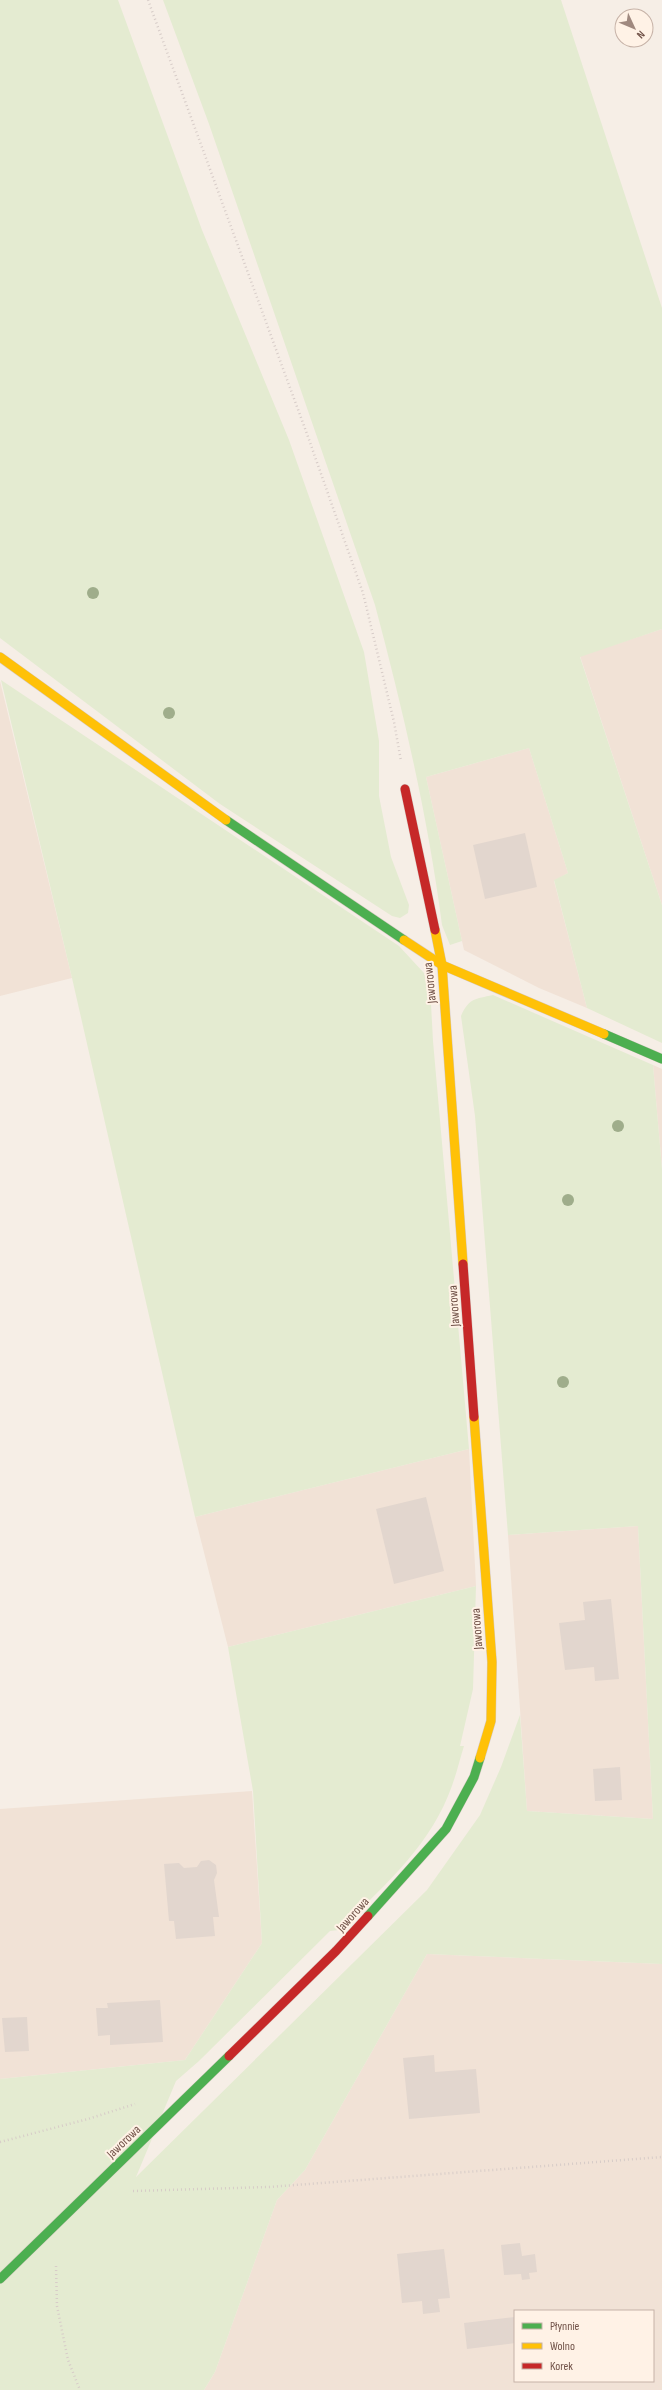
<svg xmlns="http://www.w3.org/2000/svg" width="662" height="2390" font-family="'Sofia Sans Condensed',sans-serif">
	<rect width="100%" height="100%" fill="#f6eee6"/>
	<g fill="#f1e2d6" fill-rule="evenodd">
		<path d="M662 629V905L580 656Z"/>
		<path d="M0 681 72 978 0 996Z"/>
		<path d="M529 748 568 873 554 881 587 1008 539 988 464 950 426 777Z"/>
		<path d="M653 1065 662 1069V1169Z"/>
		<path d="M469 1449 476 1586 228 1647 195 1517Z"/>
		<path d="M638 1526 653 1819 527 1811 508 1535Z"/>
		<path d="M252 1791 262 1943 185 2060 0 2079V1809Z"/>
		<path d="M427 1954 662 1964V2390H204L215 2372 277 2200 305 2170ZM515 2311H653V2381H515Z"/>
	</g>
	<g fill="#e4ebd1">
		<path d="M0 0H118L202 230 289 440 364 652 379 741V796L391 857 409 905 408 913 400 918 392 916 220 804 0 638Z"/>
		<path d="M163 0H561L662 308V629L580 657 662 905V1043L587 1008 554 880 568 873 529 748 426 777 462 941 450 945 442 925C428 817 403 710 375 605L209 124Z"/>
		<path d="M1 680 399 946 424 973 431 1004 433 1041 469 1449 195 1517 72 978Z"/>
		<path d="M493 995 653 1065 662 1169V1964L427 1954 305 2170 277 2200 215 2372 204 2390H0V2079L185 2060 262 1943 253 1791 228 1647 476 1586 473 1689 460 1746H464C459 1762 455 1780 448 1796 426 1850 380 1890 339 1930L330 1931 199 2061 176 2081 136 2177 427 1890 480 1815 501 1767 520 1715 527 1811 653 1819 638 1526 508 1535 475 1116 461 1016C469 998 475 999 493 995Z"/>
	</g>
	<g fill="#e2d6ce">
		<path d="M525 833 537 887 485 899 473 845Z"/>
		<path d="M426 1497 444 1571 394 1584 376 1509Z"/>
		<path d="M611 1599 619 1679 595 1681 594 1667 565 1670 559 1623 585 1620 583 1602Z"/>
		<path d="M620 1767 622 1800 595 1801 593 1769Z"/>
		<path d="M209 1860 216 1865 217 1873 214 1880 219 1917H213L215 1936 176 1939 174 1921H169L164 1864 179 1863 184 1868 197 1867 201 1861Z"/>
		<path d="M160 2000 163 2042 110 2045V2035L98 2036 96 2008H108L107 2003Z"/>
		<path d="M27 2017 29 2051 5 2052 2 2018Z"/>
		<path d="M434 2055 435 2072 476 2069 480 2113 409 2119 403 2058Z"/>
		<path d="M520 2243 522 2256 535 2254 537 2272 529 2273 530 2279 522 2280 521 2274 504 2275 501 2245Z"/>
		<path d="M444 2249 450 2298 438 2299 440 2312 423 2314 422 2301 402 2303 397 2254Z"/>
		<path d="M515 2317V2343L467 2349 464 2323Z"/>
	</g>
	<g fill="none" stroke-linecap="round" stroke-linejoin="round">
		<defs>
			<g id="fast">
				<path d="M226 820 404 940"/>
				<path d="M604 1034 662 1059"/>
				<path d="M368 1916 446 1829 474 1777 480 1758"/>
				<path d="M0 2279 229 2056"/>
			</g>
			<g id="slow">
				<path d="M0 657 226 820"/>
				<path d="M435 930 442 965 463 1264"/>
				<path d="M404 940 442 965 604 1034"/>
				<path d="M474 1417 492 1662 491 1721 480 1758"/>
			</g>
			<g id="jam">
				<path d="M405 789 435 930"/>
				<path d="M463 1264 474 1417"/>
				<path d="M229 2056 336 1951 368 1916"/>
			</g>
		</defs>
		<use href="#fast" stroke="#d6cac3" stroke-width="10"/>
		<use href="#slow" stroke="#d6cac3" stroke-width="10"/>
		<use href="#jam" stroke="#d6cac3" stroke-width="10"/>
		<g stroke="#d7ccc8" stroke-width="2.5" stroke-dasharray="1 3" stroke-linecap="butt">
			<path d="M148 0 307 434 363 593 394 722 401 761"/>
			<path d="M0 2142 88 2119 135 2104"/>
			<path d="M133 2191 269 2187 662 2157"/>
			<path d="M56 2266 57 2306 68 2360 80 2390"/>
		</g>
		<use href="#fast" stroke="#4caf50" stroke-width="9"/>
		<use href="#slow" stroke="#ffc107" stroke-width="9"/>
		<use href="#jam" stroke="#c62828" stroke-width="9"/>
	</g>
	<g fill="#9fad8b">
		<circle cx="93" cy="593" r="6"/>
		<circle cx="169" cy="713" r="6"/>
		<circle cx="618" cy="1126" r="6"/>
		<circle cx="568" cy="1200" r="6"/>
		<circle cx="563" cy="1382" r="6"/>
	</g>
	<g text-anchor="middle" stroke-width="4" stroke-linejoin="round" paint-order="stroke">
		<g font-size="13" fill="#715248" stroke="#fff2e6">
			<text transform="translate(429 983) rotate(-96)" y="5">Jaworowa</text>
			<text transform="translate(453 1306) rotate(-94)" y="5">Jaworowa</text>
			<text transform="translate(476 1629) rotate(-94)" y="5">Jaworowa</text>
			<text transform="translate(352 1914) rotate(-48)" y="5">Jaworowa</text>
			<text transform="translate(123 2141) rotate(-44)" y="5">Jaworowa</text>
		</g>
	</g>
	<rect x="514" y="2310" width="140" height="72" fill="#fff2e6" stroke="#c6b2a7"/>
	<rect x="522" y="2323" width="20" height="6" fill="#4caf50" stroke="#c6b2a7"/>
	<text x="550" y="2330" font-size="12" fill="#715248">Płynnie</text>
	<rect x="522" y="2343" width="20" height="6" fill="#ffc107" stroke="#c6b2a7"/>
	<text x="550" y="2350" font-size="12" fill="#715248">Wolno</text>
	<rect x="522" y="2363" width="20" height="6" fill="#c62828" stroke="#c6b2a7"/>
	<text x="550" y="2370" font-size="12" fill="#715248">Korek</text>
	<g transform="translate(634 28) rotate(134)"><circle r="19" fill="#fff2e6" stroke="#c6b2a7"/>
	<path d="M0-3L7 15L0 10L-7 15Z" fill="#a0897f"/>
	<text y="-6" font-size="11" font-weight="bold" text-anchor="middle" fill="#715248">N</text>
	</g>
</svg>
